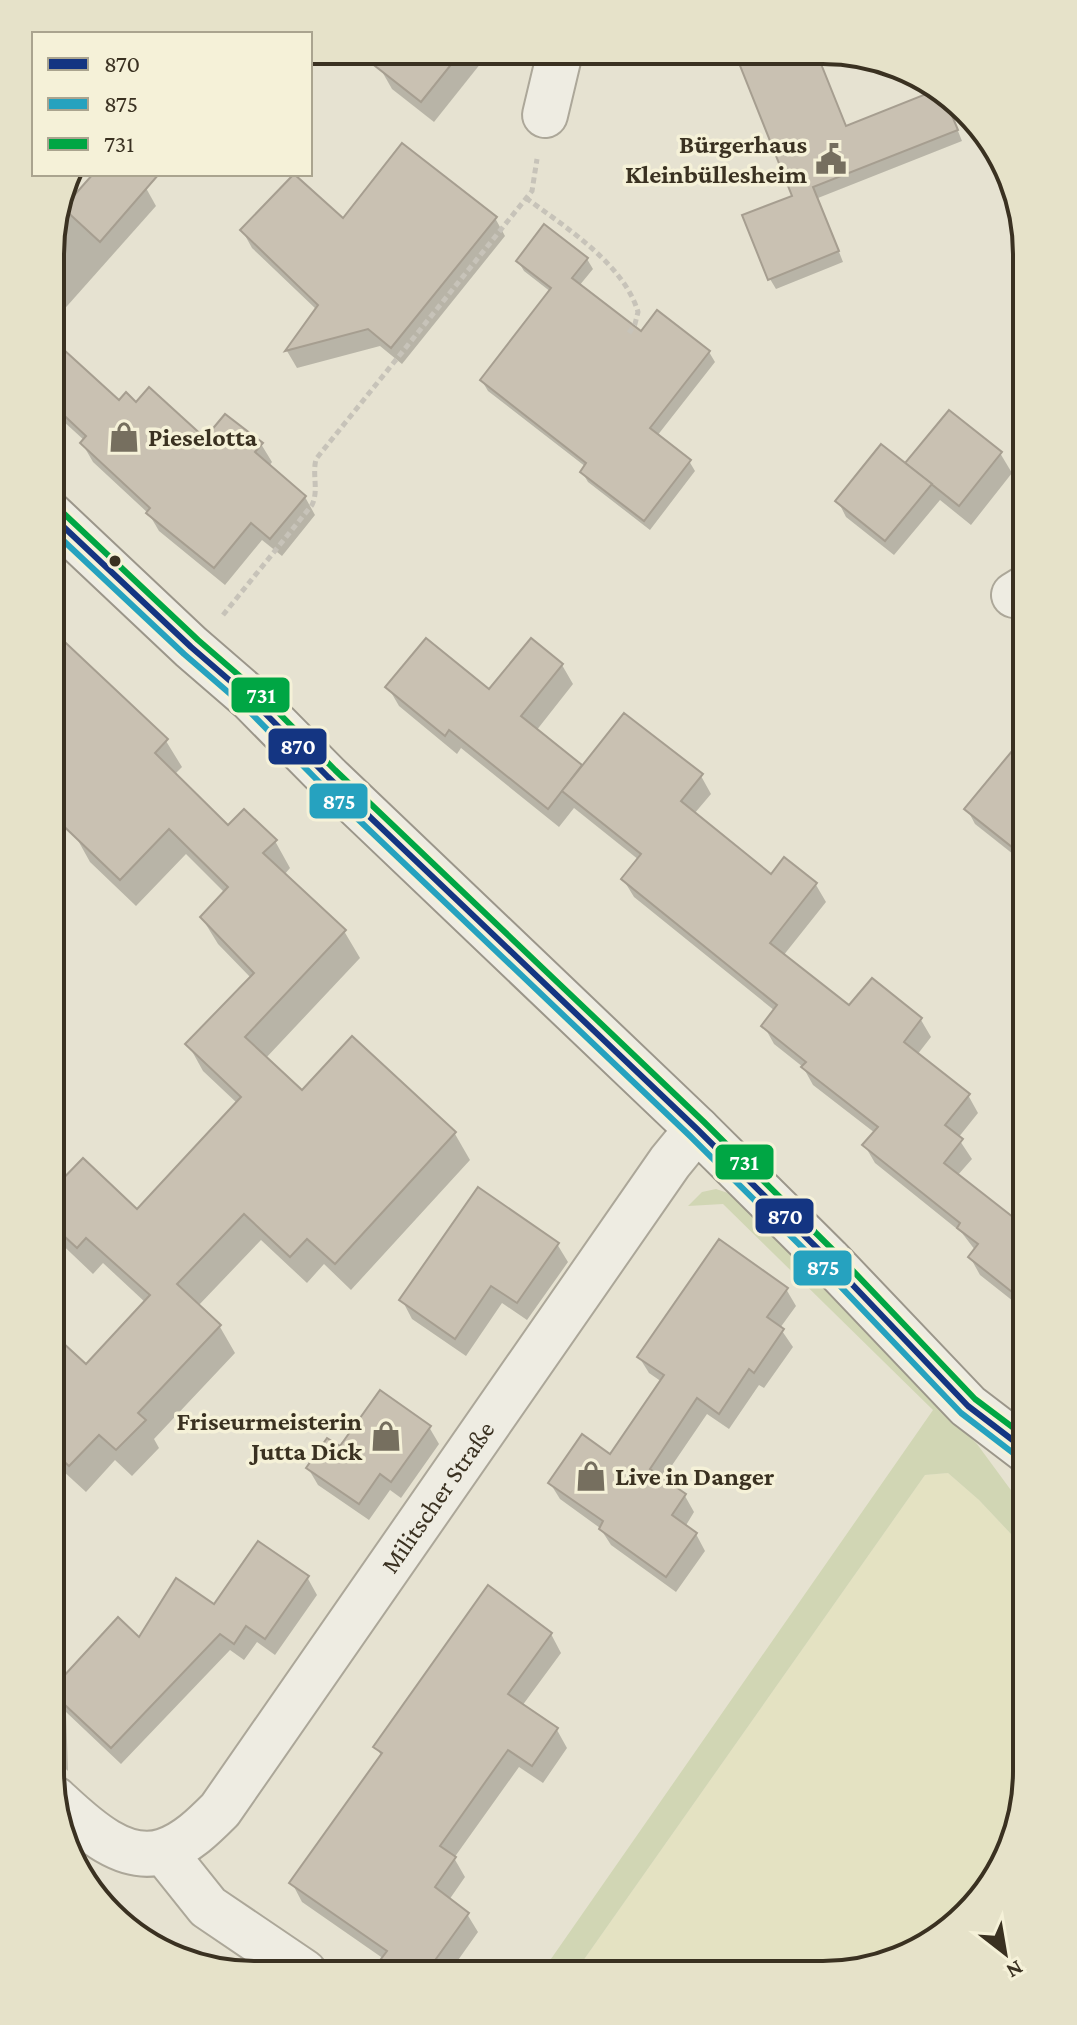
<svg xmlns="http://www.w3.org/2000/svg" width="1077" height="2025" font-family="'Crimson Pro',serif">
	<rect width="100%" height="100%" fill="#e6e2d1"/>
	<path fill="#e4e2c2" d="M948 1473 979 1500 1027 1551V1785L985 1896 888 1964 578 1968 925 1475Z"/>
	<path fill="#d1d6b4" d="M716 1189 731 1194 977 1444 1027 1512V1551L979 1500 948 1473 925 1475 578 1968 544 1969 933 1410 723 1204 688 1206 702 1192Z"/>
	<g fill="#0003">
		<path d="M394 51H475L481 63 434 122 392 89 380 68Z"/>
		<path d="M737 53 817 54 846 128 939 92 946 101 962 141 818 198 843 262 776 289 770 279 794 197Z"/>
		<path d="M97 174H130L146 188 156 206 52 323 53 222Z"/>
		<path d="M495 218 505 236 402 364 380 346 297 368 287 351 317 310 252 248 242 230 343 221Z"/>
		<path d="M545 227 587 259 593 269 579 286 642 334 709 352 715 362 657 436 689 461 695 471 650 530 588 482 582 472 586 467 488 391 482 381 551 292 524 271 518 261Z"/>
		<path d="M52 341 119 403 136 405 206 441 261 444 272 462 269 466 305 497 315 515 282 556 262 540 225 585 159 531 149 514 93 462 82 443 85 441 51 410Z"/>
		<path d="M1000 453 1012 473 971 525 940 500 894 555 846 517 838 501 912 471Z"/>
		<path d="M562 665 573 684 536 731 582 769 701 776 711 794 694 814 771 876 784 860 816 885 826 902 783 956 849 1008 921 1020 931 1037 917 1055 968 1095 978 1113 958 1138 972 1159 957 1176 1027 1231V1312L980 1275 970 1257 975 1250 962 1233 875 1163 865 1146 875 1133 813 1085 803 1067 774 1044 764 1026 775 1011 634 897 623 879 639 860 574 808 559 827 461 748 457 754 399 706 388 687 489 692Z"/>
		<path d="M1027 736V865L975 824 967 809Z"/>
		<path d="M166 741 182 767 174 775 228 827 275 841 290 868 284 875 344 931 360 958 265 1059 302 1093 352 1038 455 1134 470 1160 351 1290 324 1264 307 1283 261 1240 198 1306 220 1327 235 1353 154 1439 159 1448 132 1476 115 1460 86 1492 50 1459V1363L86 1367 146 1303 103 1263 93 1274 51 1234V1182L62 1170 68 1176 137 1212 238 1104 203 1071 188 1044 251 978 218 944 202 918 225 893 186 854 136 906 90 862 75 835Z"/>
		<path d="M557 1244 568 1262 527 1320 502 1303 466 1356 412 1319 402 1300Z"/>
		<path d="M786 1289 796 1306 780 1328 793 1347 764 1388 759 1385 729 1429 707 1414 662 1480 685 1496 694 1512 685 1527 696 1534 705 1551 676 1592 611 1545 600 1528 560 1499 550 1483 610 1457 662 1382 649 1373 639 1357Z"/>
		<path d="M429 1427 439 1444 401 1498 390 1490 369 1520 318 1485 308 1468 341 1449Z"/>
		<path d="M307 1577 317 1595 275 1655 257 1642 244 1660 230 1650 121 1764 66 1712 68 1771 50 1755V1604L64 1625 65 1677 214 1606Z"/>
		<path d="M551 1634 561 1653 522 1706 557 1730 567 1748 543 1783 519 1767 454 1858 465 1877 449 1900 467 1914 478 1932 456 1963 464 1970 384 1971 380 1964 384 1959 302 1902 292 1883 382 1757 376 1747Z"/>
		<path d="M86 1873 121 1905 130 1921 125 1927 120 1925Z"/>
	</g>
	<g fill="#c9c1b2" stroke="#a69e90" stroke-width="2">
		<path d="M356 51H462L421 102Z"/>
		<path d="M735 53 817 54 846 126 936 90 943 94 958 130 813 187 839 251 768 280 742 215 792 196Z"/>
		<path d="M402 143 497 217 391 348 368 329 285 351 318 305 240 230 294 174 343 218Z"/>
		<path d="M93 174H159L100 242 63 208Z"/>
		<path d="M544 224 588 258 572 278 641 331 657 310 710 351 650 428 691 460 644 521 580 472 586 463 480 380 551 288 516 261Z"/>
		<path d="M52 339 119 400 126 392 136 402 149 387 205 438 225 414 263 443 255 452 306 496 270 539 251 523 214 568 146 513 150 508 80 443 86 436 52 404Z"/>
		<path d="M949 410 1002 452 959 506 905 463Z"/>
		<path d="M881 444 932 484 885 541 835 501Z"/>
		<path d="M51 629 168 739 155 753 228 825 244 809 277 840 263 853 346 930 245 1037 302 1090 352 1036 456 1132 335 1264 307 1239 290 1257 244 1214 177 1284 221 1325 138 1413 146 1420 116 1450 99 1435 69 1466 50 1449V1331L86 1364 150 1295 86 1238 77 1248 51 1224V1191L83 1158 137 1209 241 1097 185 1044 254 973 200 917 228 887 169 829 120 880 51 814Z"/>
		<path d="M426 638 489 689 531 638 563 664 521 716 582 765 548 809 449 730 445 736 385 687Z"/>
		<path d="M624 713 703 774 681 801 771 874 784 857 817 883 770 943 849 1005 872 978 922 1018 904 1042 970 1094 945 1125 963 1139 944 1163 1027 1228V1304L968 1257 978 1244 957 1228 960 1223 862 1145 878 1127 801 1067 806 1062 761 1026 777 1005 621 879 641 854 562 791Z"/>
		<path d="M1027 733V859L964 809Z"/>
		<path d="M478 1187 559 1243 517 1303 491 1286 455 1339 399 1300Z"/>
		<path d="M719 1239 788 1288 767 1317 784 1329 754 1373 749 1369 719 1414 697 1398 650 1469 686 1494 672 1515 697 1533 666 1577 599 1529 603 1521 548 1483 582 1434 610 1454 664 1375 637 1357Z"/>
		<path d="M380 1390 431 1426 391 1482 380 1474 359 1504 306 1468 327 1438 340 1446Z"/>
		<path d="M258 1541 309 1576 265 1639 246 1626 234 1644 220 1634 111 1748 50 1691 118 1617 139 1637 176 1578 214 1604Z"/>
		<path d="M488 1585 552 1633 508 1694 558 1728 532 1766 508 1750 440 1846 456 1857 435 1887 469 1913 428 1970 372 1971 387 1951 289 1883 382 1753 373 1747Z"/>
	</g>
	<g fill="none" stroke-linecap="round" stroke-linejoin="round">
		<defs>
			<g id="street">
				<path d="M545 115 560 52"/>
				<path d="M1014 595 1027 587"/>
				<path id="s1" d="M55 1799C82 1824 123 1865 164 1851 186 1844 204 1826 220 1810L670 1162 697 1129"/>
				<path d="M164 1852 208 1907 304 1972"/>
			</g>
			<path id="secondary" d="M51 515 191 647 250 698 328 777 697 1129 828 1259 968 1406 1027 1451"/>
		</defs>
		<use href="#street" stroke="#aca799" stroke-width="48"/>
		<use href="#secondary" stroke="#9b968a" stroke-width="48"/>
		<g stroke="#c7c3b9" stroke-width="5" stroke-dasharray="6 4" stroke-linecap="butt">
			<path d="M526 198C565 227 624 264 638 312L635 324 629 333"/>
			<path d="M223 615 312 505C319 490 312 476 316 459L532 191 537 159"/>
		</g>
		<use href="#street" stroke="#eeece2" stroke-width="44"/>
		<use href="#secondary" stroke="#eeece2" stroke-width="44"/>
		<defs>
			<path id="bus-1" d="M51 515 191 647 250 698 328 777 697 1129 828 1259 968 1406 1027 1451"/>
			<path id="bus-2" d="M51 529 184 654 243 705 321 784 690 1136 821 1266 961 1413 1021 1459"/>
			<path id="bus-3" d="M58 508 198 640 257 691 335 770 704 1122 835 1252 975 1399 1027 1438"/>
		</defs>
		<use href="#bus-1" stroke="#f5f1d8" stroke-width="12"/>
		<use href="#bus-2" stroke="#f5f1d8" stroke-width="12"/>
		<use href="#bus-3" stroke="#f5f1d8" stroke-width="12"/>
		<use href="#bus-1" stroke="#143582" stroke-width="6"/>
		<use href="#bus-2" stroke="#26a2bf" stroke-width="6"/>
		<use href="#bus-3" stroke="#00a644" stroke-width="6"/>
	</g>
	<defs>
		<symbol id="civic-bare" viewBox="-9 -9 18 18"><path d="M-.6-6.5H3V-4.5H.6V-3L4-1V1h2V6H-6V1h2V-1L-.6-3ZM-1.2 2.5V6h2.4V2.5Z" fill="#766f5f" stroke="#f5f1d8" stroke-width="2.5" paint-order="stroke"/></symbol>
		<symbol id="shop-bare" viewBox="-9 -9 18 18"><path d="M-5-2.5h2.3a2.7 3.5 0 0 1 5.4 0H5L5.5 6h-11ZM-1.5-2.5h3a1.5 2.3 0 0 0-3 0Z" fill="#766f5f" stroke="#f5f1d8" stroke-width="2.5" paint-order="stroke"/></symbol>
	</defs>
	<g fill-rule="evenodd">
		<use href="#civic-bare" x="809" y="137" width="44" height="44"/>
		<use href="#shop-bare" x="102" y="415" width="44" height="44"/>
		<use href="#shop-bare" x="364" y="1414" width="44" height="44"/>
		<use href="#shop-bare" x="569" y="1454" width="44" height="44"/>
	</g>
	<circle fill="#3a3121" stroke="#f5f1d8" stroke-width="3" cx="115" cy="561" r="7"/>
	<g text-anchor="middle" stroke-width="7" stroke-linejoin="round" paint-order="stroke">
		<g font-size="26" font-weight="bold" fill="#3a3121" stroke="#f5f1d8" text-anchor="end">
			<text x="807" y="153">Bürgerhaus<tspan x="807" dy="30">Kleinbüllesheim</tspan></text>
			<text x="148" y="446" text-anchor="start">Pieselotta</text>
			<text x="362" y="1430">Friseurmeisterin<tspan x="362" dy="30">Jutta Dick</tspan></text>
			<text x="615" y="1485" text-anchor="start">Live in Danger</text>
		</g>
		<g font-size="26" fill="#3a3121" stroke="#f5f1d8">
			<text dy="9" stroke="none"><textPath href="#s1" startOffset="578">Militscher Straße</textPath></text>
		</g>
	</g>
	<path d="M0 0H1077V2025H0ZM254 64H823A190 190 0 0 1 1013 254V1771A190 190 0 0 1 823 1961H254A190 190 0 0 1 64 1771V254A190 190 0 0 1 254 64Z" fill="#e6e2c9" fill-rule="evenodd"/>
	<path fill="none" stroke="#3a3121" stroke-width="4" d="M254 64H823A190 190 0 0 1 1013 254V1771A190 190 0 0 1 823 1961H254A190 190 0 0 1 64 1771V254A190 190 0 0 1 254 64Z"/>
	<g stroke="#f5f1d8" stroke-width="3">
		<rect x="230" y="676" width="61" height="38" rx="8" fill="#00a644"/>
		<rect x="267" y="727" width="61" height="39" rx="8" fill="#143582"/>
		<rect x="308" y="782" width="61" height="38" rx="8" fill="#26a2bf"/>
		<rect x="714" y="1143" width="61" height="38" rx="8" fill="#00a644"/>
		<rect x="754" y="1197" width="61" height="38" rx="8" fill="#143582"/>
		<rect x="792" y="1249" width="61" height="38" rx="8" fill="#26a2bf"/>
	</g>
	<g font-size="22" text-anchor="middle" font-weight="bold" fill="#fff">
		<text x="261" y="703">731</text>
		<text x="298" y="754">870</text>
		<text x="339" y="809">875</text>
		<text x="744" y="1170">731</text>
		<text x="785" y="1224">870</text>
		<text x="823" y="1275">875</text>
	</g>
	<rect x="32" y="32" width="280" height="144" fill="#f5f1d8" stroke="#aaa48f" stroke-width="2"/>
	<rect x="48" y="58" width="40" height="12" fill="#143582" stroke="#aaa48f" stroke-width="2"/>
	<text x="104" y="72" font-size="24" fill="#3a3121">870</text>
	<rect x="48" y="98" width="40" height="12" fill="#26a2bf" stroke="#aaa48f" stroke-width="2"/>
	<text x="104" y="112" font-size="24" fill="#3a3121">875</text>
	<rect x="48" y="138" width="40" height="12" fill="#00a644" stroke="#aaa48f" stroke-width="2"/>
	<text x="104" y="152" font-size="24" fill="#3a3121">731</text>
	<g transform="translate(1005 1953) rotate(149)" stroke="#f5f1d8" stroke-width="6" paint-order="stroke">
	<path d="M0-6L14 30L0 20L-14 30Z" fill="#3a3121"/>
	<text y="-12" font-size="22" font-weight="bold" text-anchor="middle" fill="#3a3121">N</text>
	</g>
</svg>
